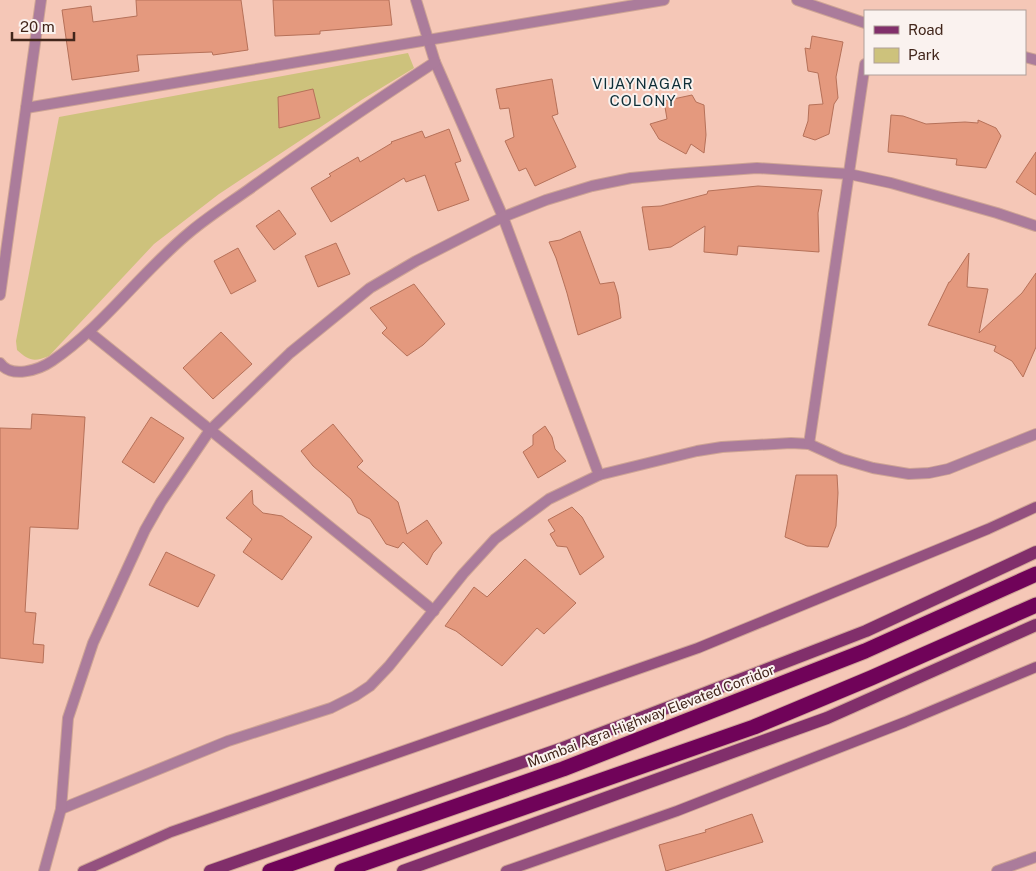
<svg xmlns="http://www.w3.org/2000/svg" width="1036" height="871" font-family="'Public Sans',sans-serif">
	<rect width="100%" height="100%" fill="#f5c7b7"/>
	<path fill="#cdc27c" d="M408 53 414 68 363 99 219 194 154 244 49 356C34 362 29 361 17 350L16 341 59 117Z"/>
	<g fill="#e4997e" stroke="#b67159">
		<path d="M136 0H241L248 50 213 55 212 52 137 55 139 71 72 80 62 10 91 6 93 22 137 16Z"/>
		<path d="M273 0H389L392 25 320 31V34L275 36Z"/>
		<path d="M812 36 843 42 836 77 838 98 834 104 829 134 815 140 803 136 808 121 809 105 823 104 818 73 808 71 805 48 810 49Z"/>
		<path d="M552 79 558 114 552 116 576 167 535 186 526 168 519 171 505 141 514 137 509 108 500 109 496 89Z"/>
		<path d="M313 89 320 118 279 128 278 97Z"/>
		<path d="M692 95 696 102 704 105 706 135 704 153 691 144 686 154 659 139 650 124 667 119 664 101Z"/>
		<path d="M891 115 903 116 926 124 965 122 978 123V120L996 128 1001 136 986 168 956 165 957 159 888 152Z"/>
		<path d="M449 129 461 161 455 163 469 200 438 211 425 175 406 182 404 178 331 222 311 188 331 176 329 174 358 157 360 162 392 143 391 142 422 131 425 138Z"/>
		<path d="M1036 152V195L1016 182Z"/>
		<path d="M758 186 822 190 818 213 819 252 738 246 737 255 704 252 705 226 671 247 649 250 642 207 661 206 707 194 708 191Z"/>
		<path d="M279 210 296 234 274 250 256 226Z"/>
		<path d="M580 231 600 284 614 282 618 295 621 318 578 335 567 293 556 258 549 242 560 240Z"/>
		<path d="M336 243 350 274 318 287 305 256Z"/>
		<path d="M238 248 256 281 231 294 214 261Z"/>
		<path d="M969 253 967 287 988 289 979 333 1022 293 1036 273V347L1023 377 1012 361 994 351 996 346 928 325 949 282H950Z"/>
		<path d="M414 284 445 324 423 345 407 356 382 333 387 328 370 308Z"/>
		<path d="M221 332 252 364 213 399 183 368Z"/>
		<path d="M32 414 85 417 78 529 30 527 25 612 36 613 33 644 44 645 43 663 0 658V428L31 429Z"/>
		<path d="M151 417 184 438 154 483 122 462Z"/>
		<path d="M333 424 363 461 357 467 398 502 407 534 427 520 442 543 433 553 427 565 403 542 398 548 386 544 370 519 358 513 351 499 313 466 301 451Z"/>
		<path d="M545 426 552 437 555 449 566 461 538 478 523 452 533 445V435Z"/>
		<path d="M796 475H837L838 493 836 526 828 547 807 546 785 537Z"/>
		<path d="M252 490 253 504 263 513 282 516 312 537 282 580 243 552 252 539 226 518Z"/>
		<path d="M572 507 582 517 604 557 580 575 567 547 557 546 550 534 555 531 548 520Z"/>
		<path d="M166 552 215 575 198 607 149 585Z"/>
		<path d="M525 559 576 603 544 634 537 628 502 666 456 631 445 626 474 587 487 597Z"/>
		<path d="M752 814 763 842 666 871 659 845 706 832 705 830Z"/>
	</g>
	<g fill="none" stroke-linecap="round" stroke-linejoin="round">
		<defs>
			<g id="street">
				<path d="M416 0 435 62 503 217 599 475 697 451 722 447 791 443 809 444 842 459 873 468 909 474 929 473 948 469 1036 434"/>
				<path d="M797 0 865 23"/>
				<path d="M1025 57 1036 60"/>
				<path d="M26 108 664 0"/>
				<path d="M0 295 41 0"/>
				<path d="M89 332 434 611"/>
				<path d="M0 363C11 379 39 370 52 361 104 326 141 272 190 232 208 217 228 204 248 190 309 146 371 104 435 62"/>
				<path d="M809 444 865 64"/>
				<path d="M61 809 228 741 331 708 355 696 370 686 389 666 463 574 495 539 549 499 599 475"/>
				<path d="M44 871 61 809 68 718 93 643 145 530 161 502 210 430 290 353 370 288 416 261 469 234 503 217 546 200 592 186 631 178 673 174 757 168 849 174 891 183 997 213 1036 226"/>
				<path d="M997 871 1036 857"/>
			</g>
			<g id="secondary">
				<path d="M83 871 171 832 698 648 988 529 1036 507"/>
				<path d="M506 871 677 811 905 722 1036 667"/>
			</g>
			<g id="primary">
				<path d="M210 871 560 749 866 631 1036 552"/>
				<path d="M403 871 827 718 1036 625"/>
			</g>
			<g id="highway">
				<path d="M270 871 563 769 865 651 1036 574"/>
				<path d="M342 871 754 727 871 678 1036 605"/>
			</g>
		</defs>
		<use href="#street" stroke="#cea495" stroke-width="12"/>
		<use href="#secondary" stroke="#cea495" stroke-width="12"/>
		<use href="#primary" stroke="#cea495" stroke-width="14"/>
		<use href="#highway" stroke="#cea495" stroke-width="17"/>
		<use href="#street" stroke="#ab7c9b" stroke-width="10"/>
		<use href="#secondary" stroke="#94517f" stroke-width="10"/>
		<use href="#primary" stroke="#812f6b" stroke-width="12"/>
		<use href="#highway" stroke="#700359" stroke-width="15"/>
	</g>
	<g text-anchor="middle" stroke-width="4" stroke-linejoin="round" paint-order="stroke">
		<g font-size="14" fill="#42261b" stroke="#faf2ef">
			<text transform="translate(651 716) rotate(-21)" y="5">Mumbai Agra Highway Elevated Corridor</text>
		</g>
		<g font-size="15" letter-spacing="1" fill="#0e2e37" stroke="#faf2ef">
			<text x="643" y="89">VIJAYNAGAR<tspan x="643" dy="17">COLONY</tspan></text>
		</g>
	</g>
	<rect x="864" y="10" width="162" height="65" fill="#faf2ef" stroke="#b0a09a"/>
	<rect x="874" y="26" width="25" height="8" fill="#812f6b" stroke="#b0a09a"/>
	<text x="908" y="35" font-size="15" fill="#42261b">Road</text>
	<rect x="874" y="48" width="25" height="15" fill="#cdc27c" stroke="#b0a09a"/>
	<text x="908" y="60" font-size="15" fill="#42261b">Park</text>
	<path d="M12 32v8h62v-8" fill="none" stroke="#42261b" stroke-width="2.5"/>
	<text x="20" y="32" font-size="15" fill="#42261b" stroke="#faf2ef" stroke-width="4" paint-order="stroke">20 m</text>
</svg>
